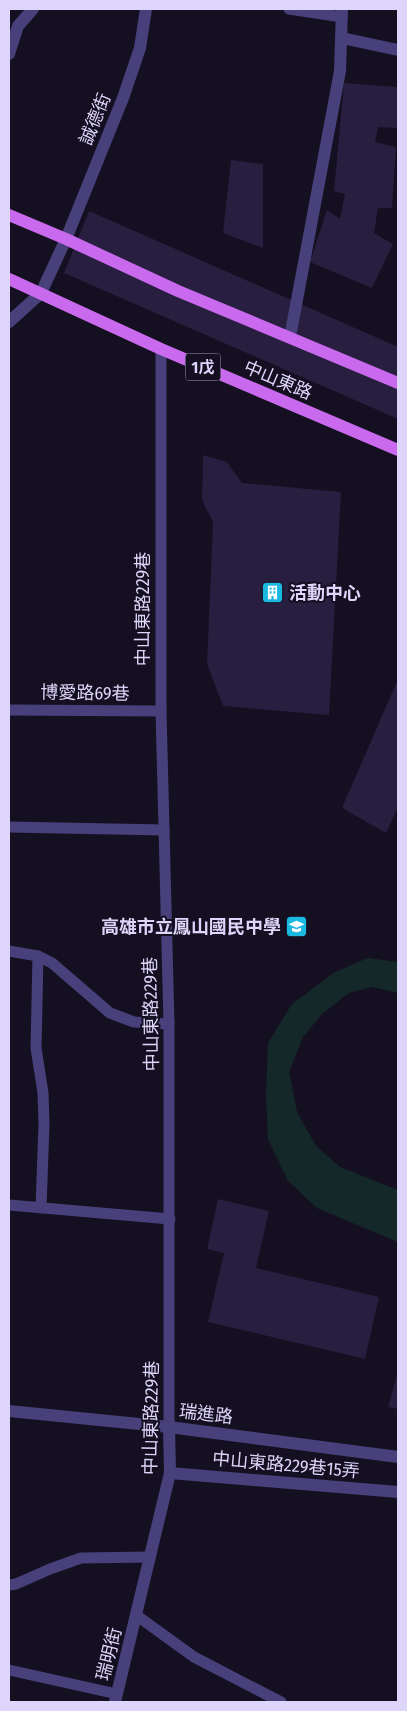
<svg xmlns="http://www.w3.org/2000/svg" width="407" height="1711" font-family="'Fira Sans Condensed','Noto Sans TC',sans-serif">
	<rect width="100%" height="100%" fill="#141021"/>
	<path fill="#14282a" d="M368 958 398 962V993L372 987 349 993 323 1013 303 1037 289 1072 297 1112 316 1146 340 1167 398 1190V1242L317 1208 288 1181 268 1139 266 1095 268 1043 292 1004 335 972Z"/>
	<g fill="#281e3f">
		<path d="M344 83 398 87V128L378 127 375 142 396 147 392 208H378L374 233 393 244 372 288 310 262 327 210 340 219 345 194 334 191Z"/>
		<path d="M231 160 263 164V248L223 233Z"/>
		<path d="M89 211 398 347V419L64 273Z"/>
		<path d="M203 455 227 462 242 483 341 492 329 715 223 706 207 664 213 522 202 500Z"/>
		<path d="M398 679V807L386 833 342 808Z"/>
		<path d="M218 1199 269 1211 256 1268 379 1297 365 1359 208 1322 224 1253 207 1249Z"/>
		<path d="M398 1371V1409L388 1407Z"/>
	</g>
	<g fill="none" stroke-linecap="round" stroke-linejoin="round">
		<g stroke="#48407a" stroke-width="11">
			<path d="M289 9 342 17"/>
			<path d="M161 349V711L169 1024V1427"/>
			<path d="M9 710 161 711"/>
			<path d="M9 827 164 830"/>
			<path d="M9 951 38 956 52 963 110 1013 134 1022 169 1024"/>
			<path d="M38 956 36 1048 43 1093 44 1124 41 1208"/>
			<path d="M9 1205 170 1219"/>
			<path d="M9 1585 16 1584 50 1569 81 1558 150 1557"/>
			<path d="M136 1615 194 1657 281 1702"/>
			<path d="M9 1670 117 1694"/>
		</g>
		<g stroke="#48407a" stroke-width="12">
			<path d="M342 38 398 50"/>
			<path d="M9 54 18 26 33 9"/>
			<path d="M9 322 41 293 66 239 123 98 140 48 146 9"/>
			<path d="M290 337 340 71 342 9"/>
			<path d="M9 1411 169 1427 398 1457"/>
			<path d="M170 1473 398 1492"/>
			<path d="M115 1702 170 1473 169 1427"/>
		</g>
		<g stroke="#c969ed" stroke-width="12">
			<path d="M9 215 66 239 178 291 398 383"/>
			<path d="M9 279 161 349 398 450"/>
		</g>
	</g>
	<defs>
		<symbol id="building-square" viewBox="-11 -11 22 22"><rect x="-9" y="-9" width="18" height="18" rx="4" fill="#1bb9e0" stroke="#141021"/><path d="M-4-6H4V6H1V3H-1V6H-4ZM-2.5-4.3h1.7v1.8h-1.7ZM.8-4.3h1.7v1.8H.8ZM-2.5-1h1.7V.8h-1.7ZM.8-1h1.7V.8H.8Z" fill="#fff"/></symbol>
		<symbol id="school-square" viewBox="-11 -11 22 22"><rect x="-9" y="-9" width="18" height="18" rx="4" fill="#1bb9e0" stroke="#141021"/><path d="M0-5L7-2L0 1L-7-2ZM-4 1L0 2.5L4 1V4Q0 6-4 4Z" fill="#fff"/></symbol>
	</defs>
	<g fill-rule="evenodd">
		<use href="#building-square" x="260" y="580" width="25" height="25"/>
		<use href="#school-square" x="284" y="914" width="25" height="25"/>
	</g>
	<g text-anchor="middle" stroke-width="4" stroke-linejoin="round" paint-order="stroke">
		<rect fill="#141021" stroke="#a19ab9" stroke-width="1" x="185.5" y="353.5" width="35" height="27" rx="4"/>
		<g font-size="16" font-weight="bold" fill="#ddd5fa">
			<text x="203" y="373">1戊</text>
		</g>
		<g font-size="18" fill="#ddd5fa" stroke="#141021">
			<text transform="translate(95 119) rotate(-68)" y="6">誠德街</text>
			<text transform="translate(278 380) rotate(23)" y="6">中山東路</text>
			<text transform="translate(143 609) rotate(-90)" y="6">中山東路229巷</text>
			<text transform="translate(85 693) rotate(1)" y="6">博愛路69巷</text>
			<text transform="translate(151 1014) rotate(-91)" y="6">中山東路229巷</text>
			<text transform="translate(206 1414) rotate(7)" y="6">瑞進路</text>
			<text transform="translate(151 1418) rotate(-89)" y="6">中山東路229巷</text>
			<text transform="translate(286 1465) rotate(5)" y="6">中山東路229巷15弄</text>
			<text transform="translate(109 1654) rotate(-76)" y="6">瑞明街</text>
		</g>
		<g font-size="18" font-weight="bold" fill="#ddd5fa" stroke="#141021" text-anchor="start">
			<text x="289" y="599">活動中心</text>
			<text x="281" y="933" text-anchor="end">高雄市立鳳山國民中學</text>
		</g>
	</g>
	<rect width="407" height="1711" fill="none" stroke="#ddd5fa" stroke-width="20"/>
</svg>
